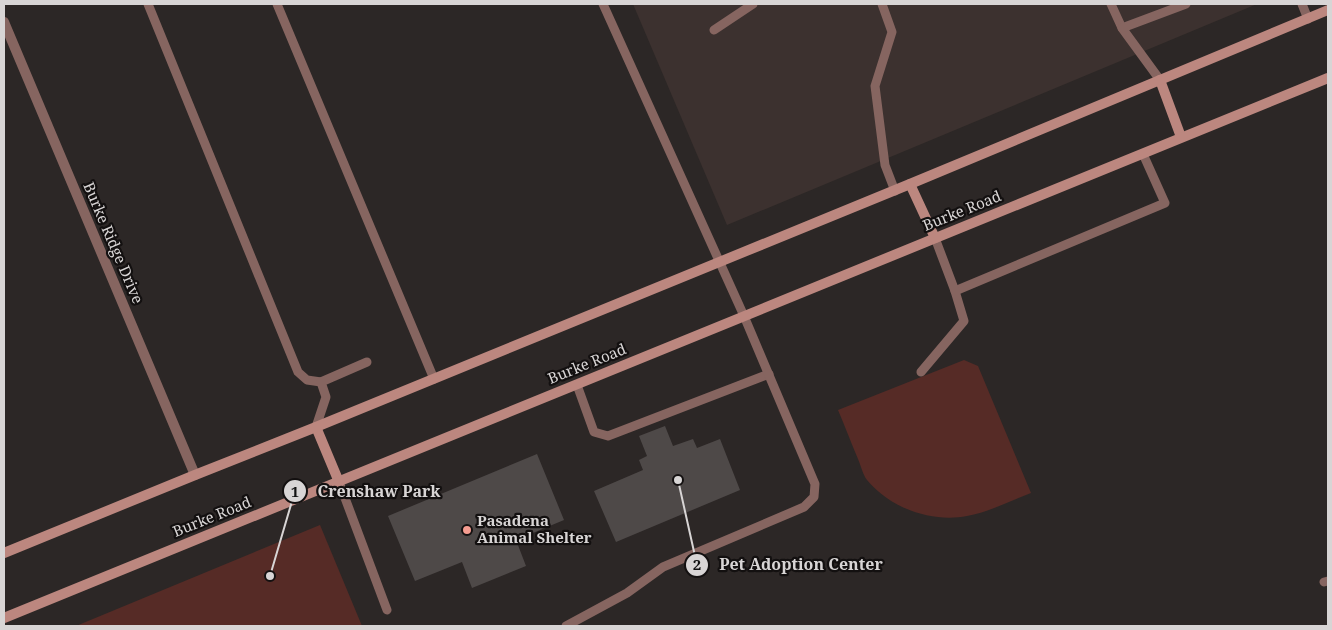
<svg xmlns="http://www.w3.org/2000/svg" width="1332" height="630" font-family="'Noto Serif',serif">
	<rect width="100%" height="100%" fill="#2c2726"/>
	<path fill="#3c312f" d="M633 4H1257L727 225Z"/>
	<g fill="#562b26">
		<path d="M964 360 978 366 1031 493C1010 501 989 512 967 516 932 523 890 508 867 480 863 475 861 466 858 459 851 443 845 426 838 410Z"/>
		<path d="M320 525 362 626H76Z"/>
	</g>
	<g fill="#4e4948">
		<path d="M665 426 673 446 693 439 697 448 720 439 740 490 616 542 594 491 643 470 639 460 647 456 639 436Z"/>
		<path d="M537 454 564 520 516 540 526 566 472 588 462 562 415 581 388 516Z"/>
	</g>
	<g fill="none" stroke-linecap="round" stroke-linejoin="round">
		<g stroke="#866560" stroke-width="9">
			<path d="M148 4 298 372 307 380 321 382"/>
			<path d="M277 4 434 379"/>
			<path d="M882 4 892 32 875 86 885 165 895 191"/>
			<path d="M1111 4 1122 28 1160 80"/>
			<path d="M1302 4 1308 19"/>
			<path d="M1122 28 1186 4"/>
			<path d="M714 30 753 4"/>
			<path d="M955 291 1165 203 1143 154"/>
			<path d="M921 372 964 321 955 291 935 238"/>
			<path d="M577 385 594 432 608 436 769 374"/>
			<path d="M316 427 326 397 321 382 367 362"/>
			<path d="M339 482 387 610"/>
			<path d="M1324 582 1328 581"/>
			<path d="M566 626 627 593 663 567 804 507 814 497 815 484 744 316 603 4"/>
		</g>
		<path stroke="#866560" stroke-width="10" d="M4 22 195 475"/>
		<g stroke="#bc877f" stroke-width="10">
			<path d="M1160 80 1181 137"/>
			<path d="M910 184 935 238"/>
			<path d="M316 427 339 482"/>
			<path d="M4 553 195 475 316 427 910 184 1328 10"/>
			<path d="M4 618 1328 78"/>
		</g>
	</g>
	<circle fill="#f59c90" stroke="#131010" stroke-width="2" cx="467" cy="530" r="5"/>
	<g text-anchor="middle" stroke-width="4.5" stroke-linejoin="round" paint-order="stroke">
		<g font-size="15" fill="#d8d5d5" stroke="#131010">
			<text transform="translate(962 211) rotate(-22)" y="5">Burke Road</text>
			<text transform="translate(113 243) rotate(67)" y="5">Burke Ridge Drive</text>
			<text transform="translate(587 364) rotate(-22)" y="5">Burke Road</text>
			<text transform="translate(212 517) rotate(-22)" y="5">Burke Road</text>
		</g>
		<g font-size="15" font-weight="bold" fill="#d8d5d5" stroke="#131010" text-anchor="start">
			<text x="477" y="526">Pasadena<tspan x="477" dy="17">Animal Shelter</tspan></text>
		</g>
	</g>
	<path fill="none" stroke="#d8d5d5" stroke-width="2" d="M270 576L295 491M678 480L697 565"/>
	<g fill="#d8d5d5" stroke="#131010" stroke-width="2">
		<circle cx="270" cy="576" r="5"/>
		<circle cx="678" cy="480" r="5"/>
		<circle cx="295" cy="491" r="12"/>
		<circle cx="697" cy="565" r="12"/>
	</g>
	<g font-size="15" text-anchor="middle" font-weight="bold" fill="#111">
		<text x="295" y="497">1</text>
		<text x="697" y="570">2</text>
	</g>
	<g font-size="16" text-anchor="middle" font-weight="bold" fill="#d8d5d5" stroke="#131010" stroke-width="4.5" stroke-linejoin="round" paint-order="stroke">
		<text x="379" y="497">Crenshaw Park</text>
		<text x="801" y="570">Pet Adoption Center</text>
	</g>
	<rect width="1332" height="630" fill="none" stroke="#d8d5d5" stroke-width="10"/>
</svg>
